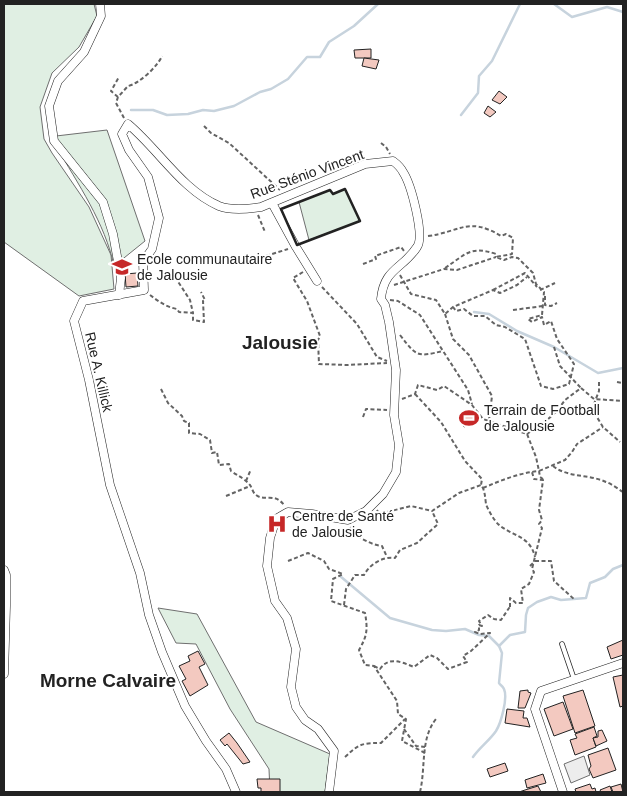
<svg xmlns="http://www.w3.org/2000/svg" width="627" height="796" font-family="Arial,sans-serif">
	<rect width="100%" height="100%" fill="#fff"/>
	<g fill="#e0efe3" stroke="#6f6f6f">
		<path d="M4 4H94L97 16 79 47 52 73 40 107 44 139 52 153 89 207 111 255 114 289 79 296 4 242Z"/>
		<path d="M107 130 145 241 114 266C105 223 78 184 56 146V136Z"/>
		<path d="M345 189 360 221 309 240 299 202 330 190 333 194Z"/>
		<path d="M158 608 197 614 256 722 330 754 325 792H270L269 769 230 709 196 644 176 643Z"/>
	</g>
	<path fill="#ededed" stroke="#6f6f6f" d="M584 756 590 775 571 783 564 764Z"/>
	<g fill="none" stroke-linecap="round" stroke-linejoin="round">
		<g stroke="#c7d3dd" stroke-width="2.5">
			<path d="M554 4 572 17 607 7 623 12"/>
			<path d="M131 110H153L167 115 188 114 203 110 214 111 234 106 260 92 271 89 288 79 307 57H320L329 42 354 26 378 4"/>
			<path d="M461 115 478 93 479 76 492 61 520 4"/>
			<path d="M474 312 489 314 517 331 554 347 598 373 623 368"/>
			<path d="M340 576 390 618 432 630 446 631 465 629 479 635 489 636 499 646"/>
			<path d="M473 757C480 747 490 740 496 731 501 723 508 698 504 689 503 686 500 685 499 683L502 653 499 646 510 635 525 632 526 615 528 608 537 602 551 597 561 600 586 598 590 583 605 577 613 569 623 565"/>
		</g>
	</g>
	<g fill="#f3c9c0" stroke="#222">
		<path d="M371 49V58H355L354 50Z"/>
		<path d="M364 58 379 60 376 69 362 66Z"/>
		<path d="M499 91 507 97 500 104 492 100Z"/>
		<path d="M488 106 496 112 490 117 484 113Z"/>
		<path d="M137 273 138 286 126 287 125 274Z"/>
		<path d="M474 410 479 419 464 427 459 417Z"/>
		<path d="M623 640V655L611 659 607 647Z"/>
		<path d="M198 651 205 664 199 667 208 685 190 696 182 681 186 679 179 666 190 661 188 656Z"/>
		<path d="M623 675V706L620 707 613 677Z"/>
		<path d="M528 690V692L531 693 525 708H518L520 691Z"/>
		<path d="M583 690 595 726 575 733 563 696Z"/>
		<path d="M563 702 573 729 554 736 544 709Z"/>
		<path d="M507 709 524 711 523 718H527L530 727 505 723Z"/>
		<path d="M594 727 597 736 593 738 596 747 575 755 570 740 577 738 575 734Z"/>
		<path d="M602 730 607 741 596 746 593 738 598 737V731Z"/>
		<path d="M229 733 237 743 250 762 243 764 227 744 225 746 220 740Z"/>
		<path d="M608 748 616 770 593 778 589 769 591 766 588 755Z"/>
		<path d="M505 763 508 771 490 777 487 769Z"/>
		<path d="M543 774 546 783 527 788 525 780Z"/>
		<path d="M257 779H280V792H261V788H258Z"/>
		<path d="M590 784 592 789 595 788 596 792H576L575 789Z"/>
		<path d="M621 784 623 792H613L611 787Z"/>
		<path d="M538 786 541 792H519L525 790Z"/>
		<path d="M610 786 612 792H601L600 790Z"/>
	</g>
	<g fill="none" stroke-linecap="round" stroke-linejoin="round">
		<defs>
			<path id="service" d="M562 644 574 679"/>
			<g id="minor">
				<path d="M100 4 101 16 84 52 58 81 49 106 54 141 103 202 113 234 121 278 119 295"/>
				<path d="M272 203 296 247 317 281"/>
				<path d="M4 570 6 575V606L4 674"/>
				<path d="M236 792 226 769 206 741 185 706 162 652 149 615 140 573 110 485 89 380 74 321 83 301 144 290 143 262 152 249 159 218 148 177 129 150 122 134 128 124C159 150 182 190 219 206 232 211 248 209 261 207L365 164 393 161C397 164 401 168 403 172 411 184 425 236 417 247 403 269 384 268 381 299L385 305 389 322 396 370 394 415 399 445 396 472 383 494 366 511 348 520 312 514 288 512 276 519 270 538 267 566 275 601 287 618 296 649 291 687 296 707 305 720 318 729 334 751 329 792"/>
				<path d="M563 792 535 709 541 691 623 663"/>
			</g>
		</defs>
		<use href="#service" stroke="#222" stroke-width="5.5"/>
		<use href="#minor" stroke="#222" stroke-width="9"/>
		<g stroke="#646464" stroke-width="2" stroke-dasharray="4 2.5" stroke-linecap="butt">
			<path d="M118 97 111 91 119 77"/>
			<path d="M124 118 116 103 118 97 128 86C139 84 158 66 162 56"/>
			<path d="M204 126 211 133 229 143 280 190"/>
			<path d="M381 143 386 147 390 154"/>
			<path d="M258 215 265 232"/>
			<path d="M428 236C460 232 468 216 501 236L506 234 513 238 512 254 496 257 504 260 512 257 518 258 533 273 536 284 544 292 542 315 528 319 532 322 542 317 544 325 551 321 557 339 574 364 569 384 553 389 541 386 525 339 505 327 496 325 485 316H473L464 309 456 311 453 307"/>
			<path d="M266 256 288 249"/>
			<path d="M363 264 376 259 375 256 401 247 404 251"/>
			<path d="M445 268C465 255 470 245 496 254V257"/>
			<path d="M303 272 293 278 307 301 320 336 318 340 319 364 347 365 387 363"/>
			<path d="M400 275 411 294 436 300 445 314 453 307 493 290 500 293 517 285 527 277"/>
			<path d="M175 277 190 300 193 313"/>
			<path d="M394 285 444 269 457 270 496 257"/>
			<path d="M322 287 357 324 377 357 387 361"/>
			<path d="M493 290 525 273 537 287"/>
			<path d="M540 290 555 283"/>
			<path d="M150 295C158 301 166 307 177 309L179 312 193 313V320L204 322 203 301 205 300 201 292"/>
			<path d="M545 296V305L551 306 557 303"/>
			<path d="M390 300 398 301 420 315 468 390 472 404"/>
			<path d="M513 310 543 306"/>
			<path d="M445 314 453 339 469 355 492 396 489 420"/>
			<path d="M400 335C417 357 417 357 443 351"/>
			<path d="M554 347 560 366 581 388"/>
			<path d="M599 382V391L592 409 603 427 620 442"/>
			<path d="M617 382 623 383"/>
			<path d="M161 389 168 403 182 416 184 421 189 423V433L200 434 210 440 212 453 217 452 219 465 229 464 231 471C238 476 244 478 250 485 252 488 253 493 256 495 265 502 274 492 284 505"/>
			<path d="M415 394 441 422 465 461 482 479 481 485C485 490 485 497 486 504 488 510 494 520 498 524 511 536 530 535 535 557"/>
			<path d="M402 399 415 394 418 385 437 390 444 386 472 405 483 419 527 434 536 457 539 471 565 460 572 452 577 444 603 427"/>
			<path d="M363 417 366 409 387 410"/>
			<path d="M527 434 546 421 557 411 565 400 581 388 594 399 623 401"/>
			<path d="M553 466C568 478 589 474 606 482 612 484 618 489 623 492"/>
			<path d="M246 481 251 469"/>
			<path d="M483 488C502 480 519 473 539 471L540 477 543 479"/>
			<path d="M226 496 250 486"/>
			<path d="M377 510 379 514 411 506 432 511 459 493 481 485"/>
			<path d="M350 527 352 534C362 538 371 545 382 546L387 557"/>
			<path d="M288 561 308 553 324 561 329 569 343 574 333 579 331 601 365 613C368 630 367 636 359 650L365 665 374 666 397 701 398 714 406 719 402 741 425 753"/>
			<path d="M535 561H551L554 581 575 600"/>
			<path d="M530 566 534 562"/>
			<path d="M344 605 346 589 355 575H364C370 564 383 556 395 558L400 550 417 543 438 524 432 511"/>
			<path d="M374 666 380 669C389 656 401 662 414 667L430 655 437 658 448 669 467 662 463 656 471 651 490 633 480 634 475 632 479 630V625L482 626 479 621 488 615 494 619 501 620 509 608 510 609V598L516 603H523L521 589 529 584 534 572 532 569 542 528 539 524 542 520 539 510 543 480 534 479 532 472"/>
			<path d="M404 729 416 746 425 747"/>
			<path d="M345 757C359 744 361 743 381 743L405 719"/>
			<path d="M420 792C426 767 420 739 436 719"/>
		</g>
		<use href="#service" stroke="#fff" stroke-width="4"/>
		<use href="#minor" stroke="#fff" stroke-width="8"/>
		<path stroke="#222" stroke-width="2.5" d="M345 189 360 221 297 245 281 209 330 190 333 194Z"/>
	</g>
	<defs>
		<symbol id="school-bare" viewBox="-9 -9 18 18"><path d="M0-5L7-2L0 1L-7-2ZM-4 1L0 2.5L4 1V4Q0 6-4 4Z" fill="#c62828" stroke="#fff" stroke-width="2.5" paint-order="stroke"/></symbol>
		<symbol id="stadium-bare" viewBox="-9 -9 18 18"><path d="M0-5a6.5 5 0 1 0 0 10a6.5 5 0 1 0 0-10ZM-3.5-1.8h7v3.6h-7Z" fill="#c62828" stroke="#fff" stroke-width="2.5" paint-order="stroke"/></symbol>
		<symbol id="hospital-bare" viewBox="-9 -9 18 18"><path d="M-5-5h3v3.5h4V-5h3V5h-3V1.5h-4V5h-3Z" fill="#c62828" stroke="#fff" stroke-width="2.5" paint-order="stroke"/></symbol>
	</defs>
	<g fill-rule="evenodd">
		<use href="#school-bare" x="108" y="253" width="28" height="28"/>
		<use href="#stadium-bare" x="455" y="404" width="28" height="28"/>
		<use href="#hospital-bare" x="263" y="510" width="28" height="28"/>
	</g>
	<g text-anchor="middle" stroke-width="4" stroke-linejoin="round" paint-order="stroke">
		<g font-size="14" fill="#222" stroke="#fff">
			<text transform="translate(307 174) rotate(-20)" y="5">Rue Sténio Vincent</text>
			<text transform="translate(99 372) rotate(77)" y="5">Rue A. Killick</text>
		</g>
		<g font-size="14" fill="#222" stroke="#fff" text-anchor="start">
			<text x="137" y="264">Ecole communautaire<tspan x="137" dy="16">de Jalousie</tspan></text>
			<text x="484" y="415">Terrain de Football<tspan x="484" dy="16">de Jalousie</tspan></text>
			<text x="292" y="521">Centre de Santé<tspan x="292" dy="16">de Jalousie</tspan></text>
		</g>
		<g font-size="19" font-weight="bold" fill="#222" stroke="#fff">
			<text x="280" y="349">Jalousie</text>
			<text x="108" y="687">Morne Calvaire</text>
		</g>
	</g>
	<rect width="627" height="796" fill="none" stroke="#222222" stroke-width="10"/>
</svg>
